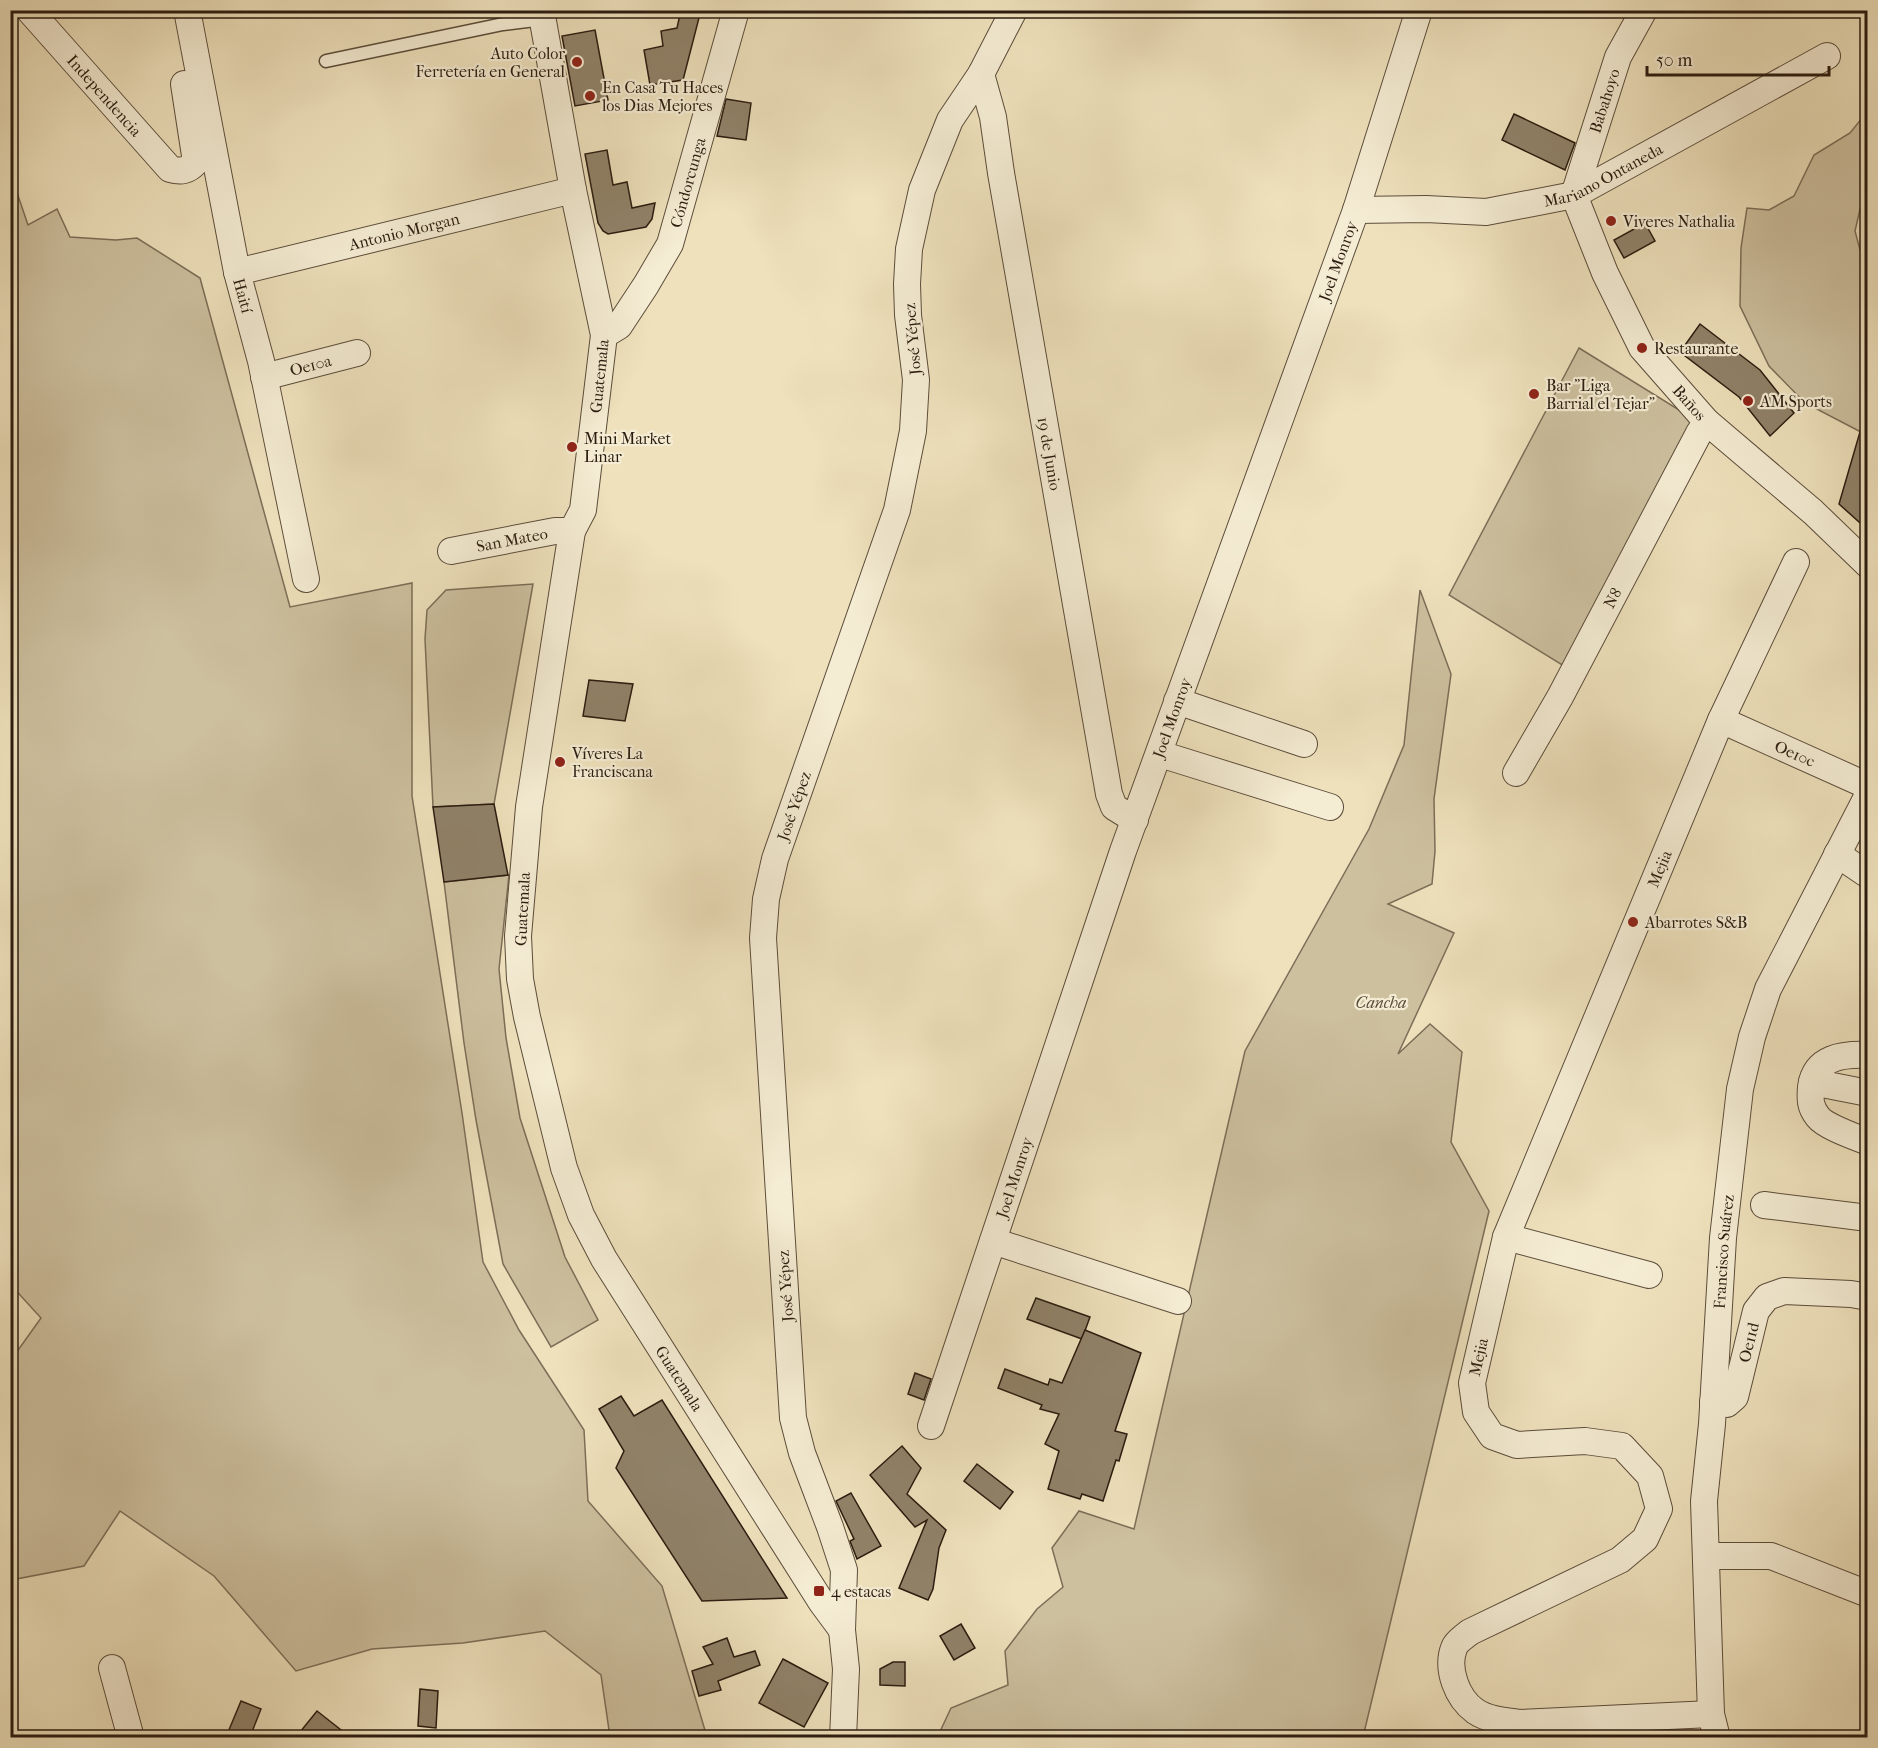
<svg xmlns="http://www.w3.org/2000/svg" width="1878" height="1748" font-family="'IM FELL French Canon',serif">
	<rect width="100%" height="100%" fill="#eee1bc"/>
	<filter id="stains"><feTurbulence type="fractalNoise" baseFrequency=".00333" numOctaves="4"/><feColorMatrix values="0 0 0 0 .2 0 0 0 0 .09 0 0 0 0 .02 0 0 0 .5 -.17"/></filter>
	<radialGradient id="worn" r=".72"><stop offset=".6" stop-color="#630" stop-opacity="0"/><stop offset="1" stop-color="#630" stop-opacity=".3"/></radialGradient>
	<g fill="#cdc09f" stroke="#7c6e58" stroke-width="1.5">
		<path d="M1867 112V179L1855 231 1867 276V434L1859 431 1805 403 1769 366 1740 306 1741 248 1747 208 1769 210 1794 196 1814 155 1850 133Z"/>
		<path d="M10 172 28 225 57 209 70 237 116 240 137 238 200 278 290 607 412 583V796L462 1113 483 1262 519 1330 584 1430 588 1501 662 1586 707 1737H610L601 1675 545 1631 463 1643 372 1649 296 1671 214 1576 120 1511 84 1566 11 1580V1360L41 1318 10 1284Z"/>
		<path d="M1579 348 1697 421 1572 671 1449 595Z"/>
		<path d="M533 584 494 804 433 807 425 639 427 610 446 590Z"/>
		<path d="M1420 590 1451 674 1434 799 1435 851 1432 884 1388 904 1454 933 1398 1054 1430 1024 1462 1052 1451 1142 1489 1211 1363 1737 937 1738 951 1708 1008 1685 1005 1651 1037 1609 1063 1587 1052 1548 1079 1511 1134 1529 1245 1051 1369 829 1404 745Z"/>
		<path d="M509 875 499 969 506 1038 520 1118 565 1257 598 1320 551 1347 503 1264 476 1120 464 1043 444 882Z"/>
	</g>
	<g fill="#908269" stroke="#2b1c10" stroke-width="1.5">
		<path d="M681 10H701L683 80 650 85 644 50 663 46 661 31 677 28Z"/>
		<path d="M595 30 608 100 575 106 562 36Z"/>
		<path d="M726 99 751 103 746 140 717 136Z"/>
		<path d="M1514 114 1575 143 1565 170 1502 140Z"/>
		<path d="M607 150 613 185 627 182 632 208 655 203 652 219 646 227 608 234 603 231 598 223 585 154Z"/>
		<path d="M1645 223 1655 241 1624 258 1614 240Z"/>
		<path d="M1700 324 1760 370 1794 413 1770 436 1739 397 1680 352Z"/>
		<path d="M1862 425 1868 426V530L1839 504Z"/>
		<path d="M589 680 633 684 625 721 583 716Z"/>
		<path d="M494 804 508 875 444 882 433 807Z"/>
		<path d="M1036 1298 1090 1317 1082 1339 1027 1319Z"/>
		<path d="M1085 1330 1141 1353 1115 1431 1127 1434 1119 1461 1116 1460 1103 1501 1082 1494 1080 1499 1048 1489 1059 1451 1045 1444 1059 1414 1040 1409 1042 1405 998 1388 1005 1369 1048 1385 1050 1379 1062 1383Z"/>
		<path d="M915 1373 931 1379 924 1400 908 1394Z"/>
		<path d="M621 1396 634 1416 662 1400 787 1598 702 1601 616 1468 624 1451 599 1409Z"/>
		<path d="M902 1446 921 1468 907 1494 946 1530 939 1548 933 1589 928 1600 899 1588 927 1520 915 1527 870 1475Z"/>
		<path d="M977 1464 1013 1492 1000 1509 964 1481Z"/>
		<path d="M851 1493 881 1546 857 1559 850 1541 854 1539 836 1501Z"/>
		<path d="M961 1624 975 1648 954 1660 940 1636Z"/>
		<path d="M727 1638 734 1657 755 1651 760 1665 718 1681 721 1690 699 1696 692 1671 713 1664 703 1647Z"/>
		<path d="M783 1659 828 1683 804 1727 759 1703Z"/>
		<path d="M893 1662H905V1686L880 1685V1669Z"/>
		<path d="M420 1689 438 1691 436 1728 418 1726Z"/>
		<path d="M241 1701 261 1709 250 1737H226Z"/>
		<path d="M317 1711 350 1737H296Z"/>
	</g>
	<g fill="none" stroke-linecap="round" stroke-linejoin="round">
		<defs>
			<path id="lane" d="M326 61 503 24 543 19"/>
			<g id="street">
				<path id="s1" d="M29 10 170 169C181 172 188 171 196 162L184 84"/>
				<path id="s2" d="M187 10 237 272 261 361 306 579"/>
				<path id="s3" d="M541 10 573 190 604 335 583 510 572 531 529 807 518 936 520 979 527 1017 564 1168 581 1215 604 1259 822 1603 842 1630"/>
				<path id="s4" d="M981 74 993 117 1001 173 1109 794 1114 807 1135 820"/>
				<path id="s5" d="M1574 195 1605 273 1642 348 1707 422 1813 512 1868 565"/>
				<path id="s6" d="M1574 195 1618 57 1644 10"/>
				<path id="s7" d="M1356 210 1426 209 1486 212 1574 195 1827 56"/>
				<path id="s8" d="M237 272 573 190"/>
				<path id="s9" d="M604 335 619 326 646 285 670 244 736 10"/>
				<path id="s10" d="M264 377 357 353"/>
				<path id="s11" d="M451 551 555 531H572"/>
				<path d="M1177 701 1304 744"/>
				<path id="s12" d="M1721 720 1868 786"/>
				<path d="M1160 754 1330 807"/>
				<path id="s13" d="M1516 773 1560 697 1699 433 1707 422"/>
				<path d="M1837 854 1868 875"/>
				<path d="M1868 1055C1842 1054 1815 1057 1811 1087 1810 1100 1810 1107 1818 1117 1826 1127 1856 1137 1868 1142"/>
				<path d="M1812 1082 1868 1093"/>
				<path d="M1764 1205 1868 1218"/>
				<path d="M1506 1237 1649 1275"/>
				<path d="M993 1241 1178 1301"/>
				<path id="s14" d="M1713 1402 1727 1404 1735 1397 1756 1311 1767 1297 1784 1291 1851 1294 1868 1297"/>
				<path id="s15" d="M931 1426 1123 851 1356 210 1419 10"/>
				<path d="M1706 1556H1771L1868 1594"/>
				<path d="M112 1668 131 1738"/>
				<path id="s16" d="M1711 1714 1520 1723C1505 1721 1488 1720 1475 1711 1457 1698 1446 1669 1454 1648 1456 1642 1465 1636 1470 1632L1620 1560 1645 1539 1659 1509 1650 1476 1622 1446 1585 1441 1517 1445 1492 1436 1476 1412 1472 1383 1506 1237 1721 720 1796 562"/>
				<path id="s17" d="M843 1738 846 1669 842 1630 844 1570 830 1527 802 1453 793 1418 763 938 766 899 775 859 897 510 913 431 916 380 908 315 907 284 909 249 922 190 950 120 981 74 1014 10"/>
				<path id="s18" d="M1717 1738 1711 1714 1704 1501 1712 1424 1723 1238 1740 1089 1752 1037 1768 989 1868 795"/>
			</g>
		</defs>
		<use href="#lane" stroke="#5c4d3b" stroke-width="15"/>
		<use href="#street" stroke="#5c4d3b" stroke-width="28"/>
		<use href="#lane" stroke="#f4ecd3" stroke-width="12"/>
		<use href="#street" stroke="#f4ecd3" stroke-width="26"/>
	</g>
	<g fill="#8f2418" stroke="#f4ecd3" stroke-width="2">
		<circle cx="577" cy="62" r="6"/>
		<circle cx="590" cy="96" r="6"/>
		<circle cx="1611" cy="221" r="6"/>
		<circle cx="1642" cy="348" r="6"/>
		<circle cx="1534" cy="394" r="6"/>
		<circle cx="1748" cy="401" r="6"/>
		<circle cx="572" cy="447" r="6"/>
		<circle cx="560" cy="762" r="6"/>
		<circle cx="1633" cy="922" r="6"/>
		<rect x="813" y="1585" width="12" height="12" rx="3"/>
	</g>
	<g text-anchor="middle" stroke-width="4.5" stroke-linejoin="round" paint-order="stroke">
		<g font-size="16" fill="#2b1c10" stroke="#f4ecd3" text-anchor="start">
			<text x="565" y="59" text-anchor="end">Auto Color<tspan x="565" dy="18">Ferretería en General</tspan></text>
			<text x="602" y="93">En Casa Tu Haces<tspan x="602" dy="18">los Dias Mejores</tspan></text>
			<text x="1623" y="227">Viveres Nathalia</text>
			<text x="1654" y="354">Restaurante</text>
			<text x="1546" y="391">Bar "Liga<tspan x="1546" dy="18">Barrial el Tejar"</tspan></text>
			<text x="1760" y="407">AM Sports</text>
			<text x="584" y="444">Mini Market<tspan x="584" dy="18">Linar</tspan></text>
			<text x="572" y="759">Víveres La<tspan x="572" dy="18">Franciscana</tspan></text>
			<text x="1645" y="928">Abarrotes S&amp;B</text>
			<text x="831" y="1597">4 estacas</text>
		</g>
		<g font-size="16" fill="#2b1c10" stroke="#f4ecd3">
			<text dy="6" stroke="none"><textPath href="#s1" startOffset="114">Independencia</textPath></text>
			<text dy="6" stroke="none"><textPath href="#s6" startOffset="99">Babahoyo</textPath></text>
			<text dy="6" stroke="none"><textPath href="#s7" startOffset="254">Mariano Ontaneda</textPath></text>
			<text dy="6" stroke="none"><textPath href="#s9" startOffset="178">Cóndorcunga</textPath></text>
			<text dy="6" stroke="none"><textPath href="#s8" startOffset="172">Antonio Morgan</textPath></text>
			<text dy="6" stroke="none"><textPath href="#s15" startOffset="1234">Joel Monroy</textPath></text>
			<text dy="6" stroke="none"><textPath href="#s2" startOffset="291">Haití</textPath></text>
			<text transform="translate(912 339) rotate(-95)" y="6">José Yépez</text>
			<text dy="6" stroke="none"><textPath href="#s10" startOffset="48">Oe10a</textPath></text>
			<text transform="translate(599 376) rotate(-84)" y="6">Guatemala</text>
			<text dy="6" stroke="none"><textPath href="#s5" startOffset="240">Baños</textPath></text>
			<text dy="6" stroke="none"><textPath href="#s4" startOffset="386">19 de Junio</textPath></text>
			<text dy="6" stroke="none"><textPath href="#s11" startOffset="62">San Mateo</textPath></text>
			<text dy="6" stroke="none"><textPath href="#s13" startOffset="200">N8</textPath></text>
			<text dy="6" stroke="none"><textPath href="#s15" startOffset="748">Joel Monroy</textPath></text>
			<text dy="6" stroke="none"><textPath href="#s12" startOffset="81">Oe10c</textPath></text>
			<text dy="6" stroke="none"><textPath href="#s17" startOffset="946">José Yépez</textPath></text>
			<text dy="6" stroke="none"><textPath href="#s16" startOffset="1378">Mejia</textPath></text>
			<text transform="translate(522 909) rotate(-87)" y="6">Guatemala</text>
			<text dy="6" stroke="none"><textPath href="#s15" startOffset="262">Joel Monroy</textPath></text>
			<text dy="6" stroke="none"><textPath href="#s18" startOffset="488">Francisco Suárez</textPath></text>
			<text transform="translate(785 1286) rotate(-94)" y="6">José Yépez</text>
			<text dy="6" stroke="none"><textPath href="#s14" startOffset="81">Oe11d</textPath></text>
			<text dy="6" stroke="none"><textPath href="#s16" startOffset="856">Mejia</textPath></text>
			<text dy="6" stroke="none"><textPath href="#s3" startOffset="1418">Guatemala</textPath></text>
		</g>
		<g font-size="16" font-style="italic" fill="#5c4d3b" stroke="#f4ecd3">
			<text x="1381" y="1008">Cancha</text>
		</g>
	</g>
	<rect width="1878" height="1748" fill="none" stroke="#eee1bc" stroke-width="36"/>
	<rect x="12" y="12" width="1854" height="1724" fill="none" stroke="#2b1c10" stroke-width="3"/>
	<rect x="18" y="18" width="1842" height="1712" fill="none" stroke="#2b1c10" stroke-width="1.5"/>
	<path d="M1647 66v9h182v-9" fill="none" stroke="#2b1c10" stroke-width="3"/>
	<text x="1656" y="66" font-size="18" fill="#2b1c10" stroke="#f4ecd3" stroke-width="4.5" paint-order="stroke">50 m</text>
	<rect width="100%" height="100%" filter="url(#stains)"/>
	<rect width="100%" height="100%" fill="url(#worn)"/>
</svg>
